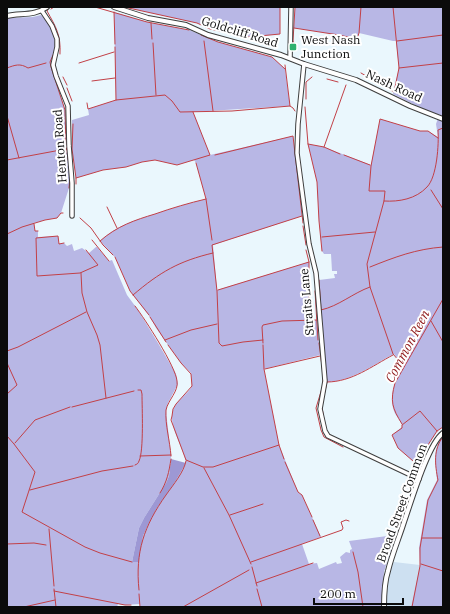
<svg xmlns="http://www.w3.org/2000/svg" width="450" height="614" font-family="'IBM Plex Serif',serif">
	<rect width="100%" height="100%" fill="#eaf7fd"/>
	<path fill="#cde0f1" d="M394 562 420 565 411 607H386V592L388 579 390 570Z"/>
	<g fill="#b8b7e5">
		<path d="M124 7H280V34L249 37 210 29 197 23Z"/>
		<path d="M295 7H443V116L423 109 393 94 399 68 396 41H393L359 33 357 39 339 35 294 28Z"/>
		<path d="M114 12 147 22 189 30 218 42 272 57 285 69 290 106 193 112 210 155 293 136 302 216 213 245 217 290 309 262V320H317L320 355 264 369 279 445 298 492 302 495 321 537 302 544 309 564 317 563 319 569 336 562 337 564 342 563 340 557 346 552 350 553V550L352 549 349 541 395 535 384 572 381 607H140V604L125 605 118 604 117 607H7V18L33 17 41 15C51 23 57 38 54 51 53 56 50 61 51 67L65 110 66 146 70 173 69 188 61 213 57 218 45 220 34 223 35 231H38V237L58 236 59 244 64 243 67 246 72 244 74 251 82 248 89 253 96 247H97L109 261 112 260 127 295 138 310 158 343 176 374 177 380 178 384 168 403 166 411 171 456 169 476 166 483 144 518 139 528 132 562H139L143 536 148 525 157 508 175 482 186 463C184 447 166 423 174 408 178 399 187 395 192 386L191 373 181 363 156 328 150 317 130 291 115 257 100 241C116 226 134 220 155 214 172 208 189 203 206 199L196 163 194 160 177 165 155 160 142 162 126 167 103 170 76 178 72 149V120L89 115 88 109 116 100Z"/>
		<path d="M438 118 443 121V427L437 431 417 462 413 461 398 448 392 435 402 427C402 421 396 417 394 411 388 395 396 380 403 366L394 354C372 365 353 381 327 382L319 280 335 278 334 274H337V271H332L331 254H324L322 251 319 221 317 182 308 144 324 147 371 165 380 119 420 131H428L438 137 436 124Z"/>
		<path d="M443 435V607H411L420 565 419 548 427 500 437 480 435 459 436 450 440 438Z"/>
	</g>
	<path fill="#9d98d4" d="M171 459 186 463 175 482 157 508 148 525 143 536 139 562H132L139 528 144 518 166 483 169 476Z"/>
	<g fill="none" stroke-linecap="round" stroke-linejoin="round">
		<g stroke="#c24047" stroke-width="1">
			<path d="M95 7 147 22 189 30"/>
			<path d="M124 7 197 23 210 29 249 37 280 34V7"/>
			<path d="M295 7 293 41 295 45"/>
			<path d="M48 9 47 11C56 27 61 35 60 54"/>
			<path d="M51 9 54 7"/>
			<path d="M114 12 115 44"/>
			<path d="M151 23 152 39"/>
			<path d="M294 28 339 35 357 39 359 33 361 7"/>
			<path d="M201 35 218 42 272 57 285 69"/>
			<path d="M204 41 213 111"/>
			<path d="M397 41 443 35"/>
			<path d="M153 43 156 95"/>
			<path d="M115 47 116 100"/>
			<path d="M53 55 50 62 51 67 65 110 66 146 69 165"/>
			<path d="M79 63 114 52"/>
			<path d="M285 65 290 106"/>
			<path d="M7 68C15 65 20 63 28 68L46 63"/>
			<path d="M399 68 443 63"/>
			<path d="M361 73 394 92 399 68 393 7"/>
			<path d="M63 77 67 85"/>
			<path d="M327 79 338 82"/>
			<path d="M92 81 115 78"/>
			<path d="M67 88 72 101"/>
			<path d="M306 99V82L312 77"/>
			<path d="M87 103 88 109 116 100 165 95 172 101 180 112 232 111 290 106 293 108 295 111"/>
			<path d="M305 107 308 144 317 182 319 221 322 251"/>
			<path d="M7 116 19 158"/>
			<path d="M73 124 72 149 76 178V184"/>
			<path d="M308 144 324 147 340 154"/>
			<path d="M324 147 346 85"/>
			<path d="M215 155 293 136 303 223"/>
			<path d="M344 155 370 165"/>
			<path d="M7 160 66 149"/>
			<path d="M196 163 206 199 212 240"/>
			<path d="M76 178 103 170 126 167 142 162 155 160 177 165 210 155 193 112"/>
			<path d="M69 188 70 178"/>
			<path d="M431 190 443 209"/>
			<path d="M384 201C399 202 416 199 427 187 437 177 439 144 438 130L443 128"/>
			<path d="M107 207 117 228"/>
			<path d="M80 218 91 228 103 245 113 255"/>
			<path d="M34 224 35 231H38"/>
			<path d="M303 226 306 245"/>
			<path d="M7 234 22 227 45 220 57 218 61 213H63"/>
			<path d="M322 237 375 232"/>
			<path d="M92 240 109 261"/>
			<path d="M100 241C117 226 135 220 155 214 172 208 189 203 206 199"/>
			<path d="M64 243 59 244 58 236 36 238 37 276 80 273 98 265 86 250"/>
			<path d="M306 250 309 262V319"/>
			<path d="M115 257 130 291 149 315"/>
			<path d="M370 267C395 257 416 249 443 247"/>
			<path d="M81 273 82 293 87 312 97 335 100 345 106 398"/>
			<path d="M319 280 321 310"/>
			<path d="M218 290 309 262"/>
			<path d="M315 291 318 340"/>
			<path d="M133 295C160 272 179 261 213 253"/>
			<path d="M135 306C145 319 176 367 177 381 179 391 168 400 166 410 165 425 170 441 171 456"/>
			<path d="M321 310C339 306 353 293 370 287"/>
			<path d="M150 317 166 342"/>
			<path d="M431 321 443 342"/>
			<path d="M165 340 191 330 217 324"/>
			<path d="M263 340 243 342 222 346 219 343 217 291 212 245 302 216"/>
			<path d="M263 343 262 327 263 325 282 321 317 320"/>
			<path d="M319 343 323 374V385L316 408 321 430 324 437 343 447"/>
			<path d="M168 345 181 363 191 374 192 386 176 404 173 409 172 416 171 420 186 460 203 467H213L279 445"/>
			<path d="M263 345 264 369 279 445 284 459"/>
			<path d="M7 351 18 347 86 312"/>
			<path d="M400 362 393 354 391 348 370 287 367 264 384 201 385 191H369L371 166 380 119 420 131H428L438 138"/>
			<path d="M7 363 17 385 7 394"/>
			<path d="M265 369 320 356"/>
			<path d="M327 382C352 382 372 366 393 355"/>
			<path d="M323 400 327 382 326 375"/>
			<path d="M72 407 134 391"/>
			<path d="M322 407 324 420"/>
			<path d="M402 424C392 408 390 401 395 383L443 299"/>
			<path d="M437 431 420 411 402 425V428L392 435 398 448 413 461 417 462 437 431 443 427"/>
			<path d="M7 436 14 444 35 472 22 512 85 547 100 553 132 562"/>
			<path d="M15 443 35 420 70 407"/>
			<path d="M140 456 171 455"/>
			<path d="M285 462 298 492 302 495 312 517"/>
			<path d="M135 465C137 464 138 464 139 461 144 451 142 407 142 394L141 390H138"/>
			<path d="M204 468 229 515 251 564"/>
			<path d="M30 490 102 471 133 466"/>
			<path d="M160 493C167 482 169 472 171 459"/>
			<path d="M230 515 263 504"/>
			<path d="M313 520 320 536"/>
			<path d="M49 529 54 586"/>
			<path d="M422 538H443"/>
			<path d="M7 544 34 543 46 545"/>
			<path d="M353 552 358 572 363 607"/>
			<path d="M251 562 342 530 343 528 341 522 346 520 349 521"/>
			<path d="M421 564 443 571"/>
			<path d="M252 567 257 586"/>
			<path d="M256 583 313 563"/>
			<path d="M54 589 56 607"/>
			<path d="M257 589 262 607"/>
			<path d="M139 590C135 552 144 526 166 495 173 485 184 472 186 461"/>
			<path d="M54 591 125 605H131"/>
			<path d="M139 594 140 607"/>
			<path d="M24 607 55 600"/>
			<path d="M183 607 249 570"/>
			<path d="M412 607 420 566V548L428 500 438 480C435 465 433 449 443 437"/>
		</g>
		<defs>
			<g id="minor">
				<path d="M42 11 52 26 57 39V47L53 65 56 76 68 106 69 146 72 183V216"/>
				<path d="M290 58 291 7"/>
				<path d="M304 64 298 124 297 153 309 244 316 273 325 381 320 409 325 431 328 436 419 479"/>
			</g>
			<g id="tertiary">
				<path d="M114 7 148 18 186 25 208 35 281 55 304 64 356 80 410 106 443 119"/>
				<path d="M7 16C21 13 35 16 47 7"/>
				<path d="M384 607C384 595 384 583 388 571 392 554 399 538 404 522 411 502 428 444 443 433"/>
			</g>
		</defs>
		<use href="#minor" stroke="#3e3e3e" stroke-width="5.5"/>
		<use href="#tertiary" stroke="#3e3e3e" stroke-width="6"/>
		<use href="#minor" stroke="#fff" stroke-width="3.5"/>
		<use href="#tertiary" stroke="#fff" stroke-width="4"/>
	</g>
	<rect fill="#2eb06f" stroke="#fff" stroke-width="1.5" x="289" y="43" width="8" height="8" rx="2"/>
	<g text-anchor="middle" stroke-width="4" stroke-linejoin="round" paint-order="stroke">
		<g font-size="12" fill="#0b0b0b" stroke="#fff">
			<text transform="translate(240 32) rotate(17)" y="4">Goldcliff Road</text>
			<text transform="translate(394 86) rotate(25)" y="4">Nash Road</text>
			<text transform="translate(60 146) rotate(-94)" y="4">Henton Road</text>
			<text transform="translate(307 302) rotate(-95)" y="4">Straits Lane</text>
			<text transform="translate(402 503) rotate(-70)" y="4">Broad Street Common</text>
		</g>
		<g font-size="12" fill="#0b0b0b" stroke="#fff" text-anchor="start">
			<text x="301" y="44">West Nash<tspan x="301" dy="14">Junction</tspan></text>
		</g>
		<g font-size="13" font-style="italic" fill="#921f21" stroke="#fff">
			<text transform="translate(407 346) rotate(-62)" y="5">Common Reen</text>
		</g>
	</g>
	<rect width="450" height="614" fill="none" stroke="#0b0b0b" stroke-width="16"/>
	<path d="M314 598v6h89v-6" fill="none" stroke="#0b0b0b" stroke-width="2"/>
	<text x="320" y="598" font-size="12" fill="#0b0b0b" stroke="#ffffff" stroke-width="3" paint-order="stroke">200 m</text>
</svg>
